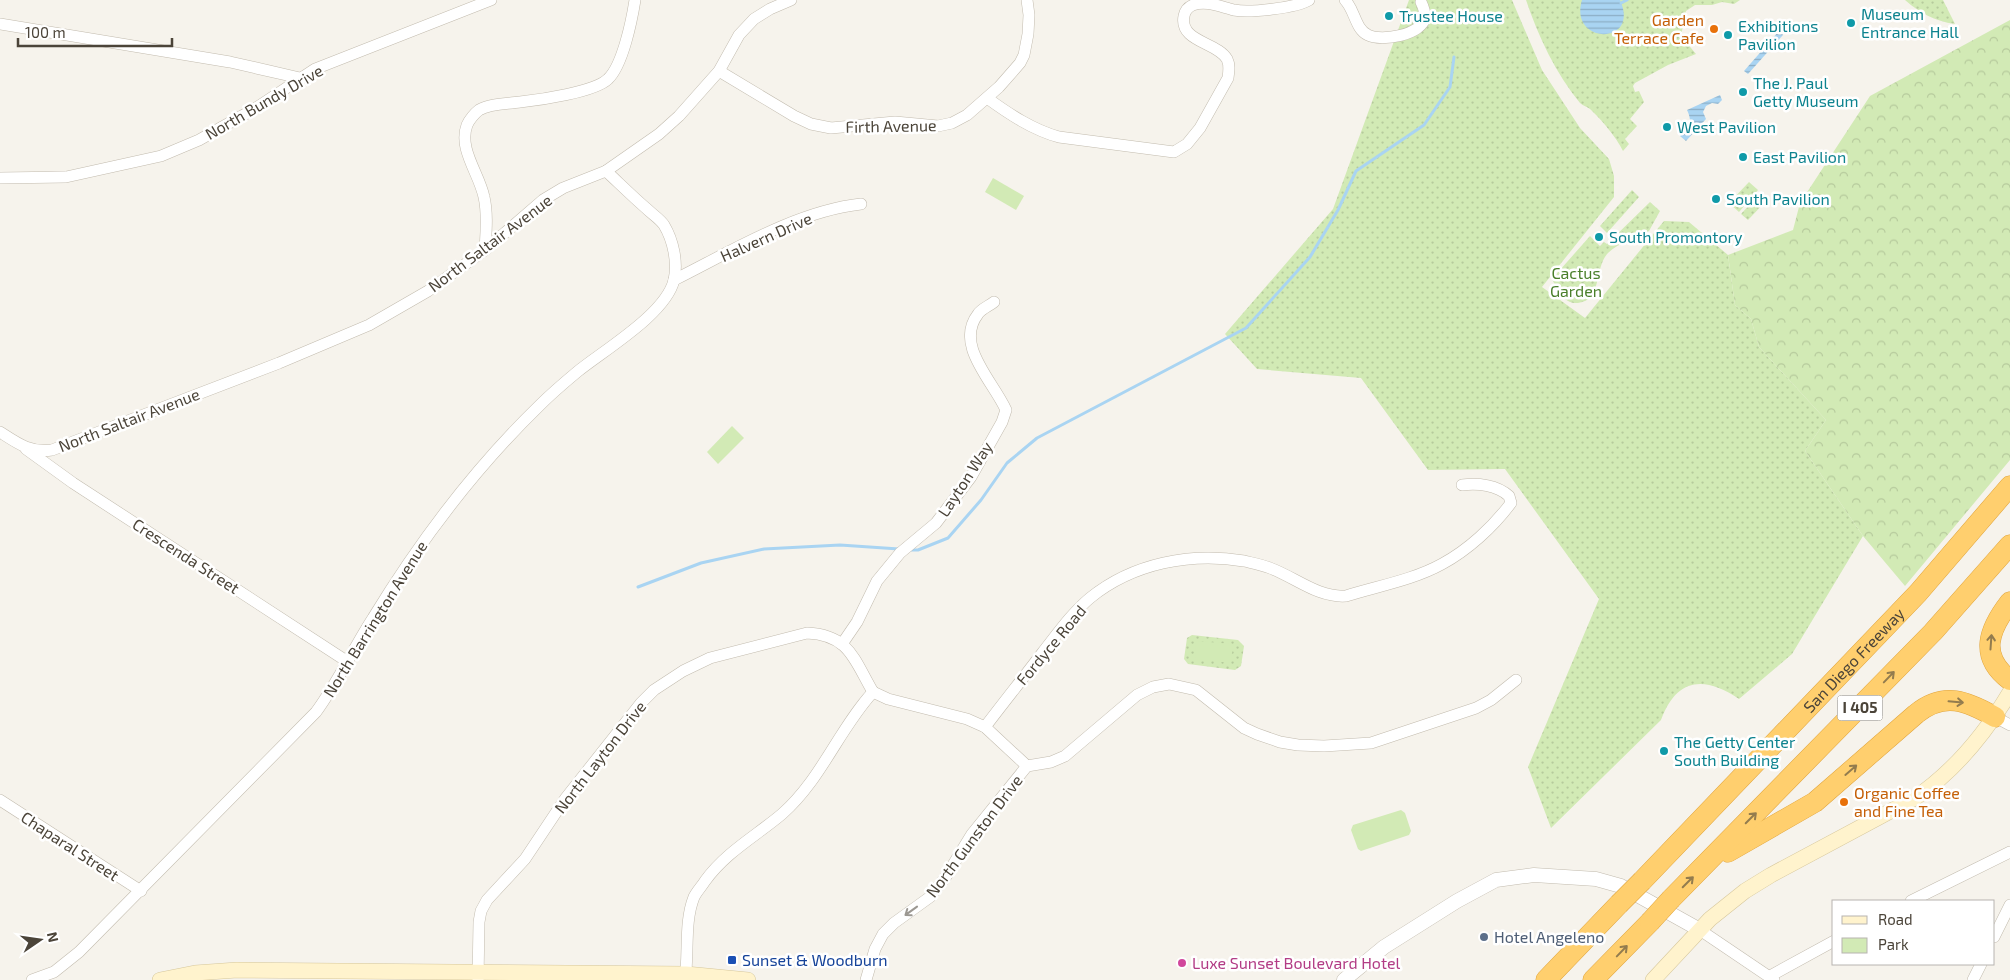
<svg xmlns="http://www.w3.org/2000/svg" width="2010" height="980" font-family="'Exo 2',sans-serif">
	<defs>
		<pattern id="green-dots" width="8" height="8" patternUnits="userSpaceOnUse" patternTransform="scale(1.25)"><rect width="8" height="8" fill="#d2eab5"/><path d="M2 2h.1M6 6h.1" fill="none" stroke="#b6ca9c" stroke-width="1.8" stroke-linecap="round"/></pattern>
		<pattern id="forest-crowns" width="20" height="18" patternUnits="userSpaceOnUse" patternTransform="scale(1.25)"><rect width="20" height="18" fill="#d2eab5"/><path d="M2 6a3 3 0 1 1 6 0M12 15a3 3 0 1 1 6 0" fill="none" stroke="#b6ca9c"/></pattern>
		<pattern id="water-rules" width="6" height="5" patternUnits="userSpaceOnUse" patternTransform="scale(1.25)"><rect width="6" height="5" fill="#a9d4f2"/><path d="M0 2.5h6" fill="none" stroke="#8caec5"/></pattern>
	</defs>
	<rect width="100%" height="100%" fill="#f6f3ec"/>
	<g fill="url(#green-dots)">
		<path d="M1409 0H1512L1542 70 1580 128 1609 159 1614 176V197L1542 287 1585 318 1664 221 1689 222 1728 255 1735 305 1751 319 1759 347 1826 420 1805 451 1863 536 1792 654 1739 699C1705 676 1677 677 1661 720L1551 828 1528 767 1599 599 1505 469 1428 470 1361 378 1257 369 1225 334 1333 209Z"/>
		<path d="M1526 0H1740L1734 4 1722 2 1712 5H1695L1686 11 1681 36 1696 54 1668 65 1635 83 1633 86 1635 92 1639 91 1644 102 1630 119 1637 126 1625 139 1629 144 1623 151C1617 138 1601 119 1590 109 1586 106 1583 106 1580 103 1556 74 1538 36 1526 0Z"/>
		<path d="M1905 0H1943L1955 24C1934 21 1920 13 1905 0Z"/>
		<path d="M1749 182 1758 190 1739 212 1729 203Z"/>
		<path d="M1632 190 1639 197 1607 233 1600 226Z"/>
		<path d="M1761 192 1768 199 1748 220 1741 214Z"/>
		<path d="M1650 202 1660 211 1649 231C1636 238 1618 243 1608 253 1594 267 1603 300 1578 303 1563 304 1558 290 1552 279L1590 236 1600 246 1604 242 1607 244Z"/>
		<path d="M1192 635 1238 640 1244 646 1241 666 1235 670 1188 664 1184 659 1187 638Z"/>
	</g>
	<path fill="url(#forest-crowns)" d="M2010 20V460L1905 586 1863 536 1805 451 1826 420 1759 347 1751 319 1735 305 1728 255 1793 230 1800 203 1870 96Z"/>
	<g fill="#d2eab5">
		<path d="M993 178 1024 196 1016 210 985 192Z"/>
		<path d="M732 426 744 438 718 464 707 452Z"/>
		<path d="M1196 641 1233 644 1231 663 1195 659Z"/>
		<path d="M1401 810 1405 813 1411 831 1409 835 1361 851 1358 849 1351 830 1353 825Z"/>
	</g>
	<g fill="url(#water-rules)">
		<path d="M1582 0H1620C1641 46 1568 45 1582 0Z"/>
		<path d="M1779 31 1783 35 1748 74 1744 71Z"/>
		<path d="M1720 95 1722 100 1718 104 1712 103 1706 106 1703 112 1706 119 1686 141 1680 136C1689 128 1693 122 1687 110Z"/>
	</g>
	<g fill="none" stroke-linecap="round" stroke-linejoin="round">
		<g stroke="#a9d4f2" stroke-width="3">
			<path d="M1621 3 1627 0"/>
			<path d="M911 550H918L948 538 981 500 1007 463 1037 438 1246 328 1310 257 1338 210 1356 171 1424 125 1450 87 1454 57"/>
			<path d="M638 587 701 563 764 549 840 545 899 549"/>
		</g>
		<defs>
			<g id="minor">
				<path d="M1345 0C1355 10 1355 29 1368 35 1381 42 1423 35 1425 17 1425 11 1423 6 1421 2"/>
				<path d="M0 24 230 62 300 78"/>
				<path d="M719 71 794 116 811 124 831 128 895 122 938 126 952 123 967 115 999 87 1020 63 1024 55 1028 34 1029 15 1027 0"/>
				<path d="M987 98C1009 114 1033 130 1059 137L1174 152 1187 144 1200 128 1228 78C1229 71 1230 65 1227 59 1217 42 1179 42 1184 16 1185 11 1188 7 1193 5 1206 0 1221 7 1234 10 1249 13 1296 8 1309 0"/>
				<path d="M0 178 66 177 161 156 199 140 256 108 315 69 491 0"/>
				<path d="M485 250C486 233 488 214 484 197 479 173 458 149 467 125 469 120 475 113 479 110 491 103 507 104 520 102 539 100 595 92 608 79 623 65 632 19 635 0"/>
				<path d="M674 280C732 251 797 211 861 204"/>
				<path d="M0 432C17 443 30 453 52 450L279 363 369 325 428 291 485 250 543 200 563 188 606 171 659 134 679 116 719 71 739 35 754 19 770 9 791 0"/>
				<path d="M26 449 73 483 348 662"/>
				<path d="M842 644 857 622 877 581 900 553 936 523 971 477 1002 422 1006 410C993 381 954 345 978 314 981 309 989 306 994 302"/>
				<path d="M873 692 888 699 967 719 985 727 1027 766"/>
				<path d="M1995 717 2010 725"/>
				<path d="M985 727C1004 702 1024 677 1043 652 1058 633 1072 613 1090 598 1133 563 1191 552 1244 561 1252 563 1262 565 1270 568 1295 577 1318 598 1346 596 1378 586 1413 580 1442 564 1468 550 1493 527 1511 503L1509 496C1497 485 1478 483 1462 485"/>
				<path d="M0 800 141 891"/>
				<path d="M1911 901 2010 852"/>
				<path d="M1700 930 1774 980"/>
				<path d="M1994 937 2010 905"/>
				<path d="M1770 976 1834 941"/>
				<path d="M32 980 54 972 79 952 316 712C338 682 353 649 373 618 420 541 475 468 540 405 552 393 565 382 577 372 604 350 666 314 674 280 678 262 673 240 664 225 660 219 652 214 647 209 633 197 620 184 606 171"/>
				<path d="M478 980 479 922 481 911 487 900 525 859 565 799 641 703 654 690 683 671 710 658 807 633C850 635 854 660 873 692"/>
				<path d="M685 980C689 953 684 922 694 897 697 891 702 886 705 881 726 852 756 836 782 814 821 780 839 729 873 692"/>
				<path d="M866 980 875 949 883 934 894 923 930 897 945 878 972 834 1027 766 1051 762 1065 756 1137 695 1153 687 1169 684 1196 690 1244 728 1257 734 1280 742 1298 745 1324 746 1371 743 1476 708 1491 700 1516 680"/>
				<path d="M1973 980 1981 964"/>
			</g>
			<path id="tertiary" d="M1344 980 1384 947 1457 901 1496 880 1534 875 1596 879 1621 886 1700 930"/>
			<g id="secondary">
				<path d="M160 980 195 973 237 970 686 974 748 980"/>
				<path d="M1653 980 1710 919 1745 891 1771 875 1915 798C1956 770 1985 734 2010 692"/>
			</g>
			<g id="motorway">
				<path d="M2010 602C1989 629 1978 656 2010 680"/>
				<path d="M1728 852 1815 802 1916 714C1944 691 1967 701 1995 717"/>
				<path id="s1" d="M1642 881 1918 593 2010 486"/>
				<path d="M1671 899 1933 632 2010 545"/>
				<path d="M1546 980 1619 904"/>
				<path d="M1593 980 1650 922"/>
			</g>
		</defs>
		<use href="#minor" stroke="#c2bbae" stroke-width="12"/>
		<use href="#tertiary" stroke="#c2bbae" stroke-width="15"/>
		<use href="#secondary" stroke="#d6c79b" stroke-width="16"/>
		<use href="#motorway" stroke="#e0a43c" stroke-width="21"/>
		<use href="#minor" stroke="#fff" stroke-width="11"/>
		<use href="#tertiary" stroke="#fff" stroke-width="14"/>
		<use href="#secondary" stroke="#fff3cd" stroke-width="15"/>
		<use href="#motorway" stroke="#ffcf6e" stroke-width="20"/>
		<defs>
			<g id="motorway-bridge">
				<path d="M1619 904 1642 881"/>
				<path d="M1650 922 1671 899"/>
			</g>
		</defs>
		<use href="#motorway-bridge" stroke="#e0a43c" stroke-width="21" stroke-linecap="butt"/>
		<use href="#motorway-bridge" stroke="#ffcf6e" stroke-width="20"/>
	</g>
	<defs><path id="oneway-shaft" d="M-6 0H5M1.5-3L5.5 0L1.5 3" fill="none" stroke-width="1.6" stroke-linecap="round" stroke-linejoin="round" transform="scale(1.25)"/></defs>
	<g stroke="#937c4e">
		<use href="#oneway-shaft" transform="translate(1991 642) rotate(-86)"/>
		<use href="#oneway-shaft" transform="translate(1889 677) rotate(-46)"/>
		<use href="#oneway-shaft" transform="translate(1956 702) rotate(5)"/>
		<use href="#oneway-shaft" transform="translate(1851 770) rotate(-41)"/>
		<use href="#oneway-shaft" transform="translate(1751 818) rotate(-45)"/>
		<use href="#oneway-shaft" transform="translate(1688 882) rotate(-45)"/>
		<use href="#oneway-shaft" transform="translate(1622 951) rotate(-46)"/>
	</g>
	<use stroke="#9c9892" href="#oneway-shaft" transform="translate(911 911) rotate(144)"/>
	<g fill="#0f9aa8" stroke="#fff" stroke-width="2">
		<circle cx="1389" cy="16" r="5"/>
		<circle cx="1851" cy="23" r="5"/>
		<circle cx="1728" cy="35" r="5"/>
		<circle cx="1743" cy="92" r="5"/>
		<circle cx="1667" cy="127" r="5"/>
		<circle cx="1743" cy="157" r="5"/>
		<circle cx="1716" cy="199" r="5"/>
		<circle cx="1599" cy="237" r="5"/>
		<circle cx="1664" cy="751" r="5"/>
	</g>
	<g fill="#e8710a" stroke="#fff" stroke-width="2">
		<circle cx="1714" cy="29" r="5"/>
		<circle cx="1844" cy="802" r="5"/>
	</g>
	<circle fill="#5c6f8a" stroke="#fff" stroke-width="2" cx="1484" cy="937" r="5"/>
	<rect fill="#1a4fb4" stroke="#fff" stroke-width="2" x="727" y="955" width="10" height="10" rx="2.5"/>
	<circle fill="#d1479c" stroke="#fff" stroke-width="2" cx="1182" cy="963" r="5"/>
	<g text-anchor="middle" stroke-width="5" stroke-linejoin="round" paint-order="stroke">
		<rect fill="#fff" stroke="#817c74" stroke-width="1" x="1837.5" y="695.5" width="45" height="25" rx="4"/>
		<g font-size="15" font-weight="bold" fill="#4b4439">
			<text x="1860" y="713">I 405</text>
		</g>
		<g font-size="16" fill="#0d838f" stroke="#fff" text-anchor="start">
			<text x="1861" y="20">Museum<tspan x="1861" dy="18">Entrance Hall</tspan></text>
			<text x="1399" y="22">Trustee House</text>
			<text x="1738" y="32">Exhibitions<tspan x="1738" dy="18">Pavilion</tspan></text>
			<text x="1753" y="89">The J. Paul<tspan x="1753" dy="18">Getty Museum</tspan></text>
			<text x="1677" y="133">West Pavilion</text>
			<text x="1753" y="163">East Pavilion</text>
			<text x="1726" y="205">South Pavilion</text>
			<text x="1609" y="243">South Promontory</text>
			<text x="1674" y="748">The Getty Center<tspan x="1674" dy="18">South Building</tspan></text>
		</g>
		<g font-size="16" fill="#c56008" stroke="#fff" text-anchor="end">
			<text x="1704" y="26">Garden<tspan x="1704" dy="18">Terrace Cafe</tspan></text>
			<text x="1854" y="799" text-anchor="start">Organic Coffee<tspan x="1854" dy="18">and Fine Tea</tspan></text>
		</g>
		<g font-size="16" fill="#4b4439" stroke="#fff">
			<text transform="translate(264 102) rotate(-30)" y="6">North Bundy Drive</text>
			<text transform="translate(891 126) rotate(-1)" y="6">Firth Avenue</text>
			<text transform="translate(766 237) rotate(-24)" y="6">Halvern Drive</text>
			<text transform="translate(490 243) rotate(-37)" y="6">North Saltair Avenue</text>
			<text transform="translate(129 420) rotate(-21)" y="6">North Saltair Avenue</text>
			<text transform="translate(965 479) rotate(-57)" y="6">Layton Way</text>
			<text transform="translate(186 556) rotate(33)" y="6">Crescenda Street</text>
			<text transform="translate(375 619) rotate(-58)" y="6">North Barrington Avenue</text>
			<text transform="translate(1051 645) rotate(-50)" y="6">Fordyce Road</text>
			<text dy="6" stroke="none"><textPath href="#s1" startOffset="306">San Diego Freeway</textPath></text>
			<text transform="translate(600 757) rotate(-52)" y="6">North Layton Drive</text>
			<text transform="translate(974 836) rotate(-53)" y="6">North Gunston Drive</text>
			<text transform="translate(70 846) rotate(33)" y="6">Chaparal Street</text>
		</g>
		<g font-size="16" fill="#4a7f2a" stroke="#fff">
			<text x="1576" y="279">Cactus<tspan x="1576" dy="18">Garden</tspan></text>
		</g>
		<g font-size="16" fill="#4e5e75" stroke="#fff" text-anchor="start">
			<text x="1494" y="943">Hotel Angeleno</text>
		</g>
		<g font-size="16" fill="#164399" stroke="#fff" text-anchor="start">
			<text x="742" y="966">Sunset &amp; Woodburn</text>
		</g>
		<g font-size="16" fill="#b23c85" stroke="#fff" text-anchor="start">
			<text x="1192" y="969">Luxe Sunset Boulevard Hotel</text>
		</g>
	</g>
	<rect x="1832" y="900" width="162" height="65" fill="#ffffff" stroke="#b7b4b0"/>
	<rect x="1842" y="916" width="25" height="8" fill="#fff3cd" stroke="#b7b4b0"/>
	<text x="1878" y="925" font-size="15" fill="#4b4439">Road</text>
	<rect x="1842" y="938" width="25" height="15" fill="#d2eab5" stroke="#b7b4b0"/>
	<text x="1878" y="950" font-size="15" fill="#4b4439">Park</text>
	<g transform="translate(40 940) rotate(77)" stroke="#ffffff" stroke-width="4" paint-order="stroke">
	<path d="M0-4L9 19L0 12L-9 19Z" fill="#4b4439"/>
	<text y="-8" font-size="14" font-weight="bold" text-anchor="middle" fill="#4b4439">N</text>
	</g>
	<path d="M18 38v8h154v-8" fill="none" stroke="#4b4439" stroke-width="2.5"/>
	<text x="25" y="38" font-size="15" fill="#4b4439" stroke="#ffffff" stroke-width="4" paint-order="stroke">100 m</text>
</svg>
